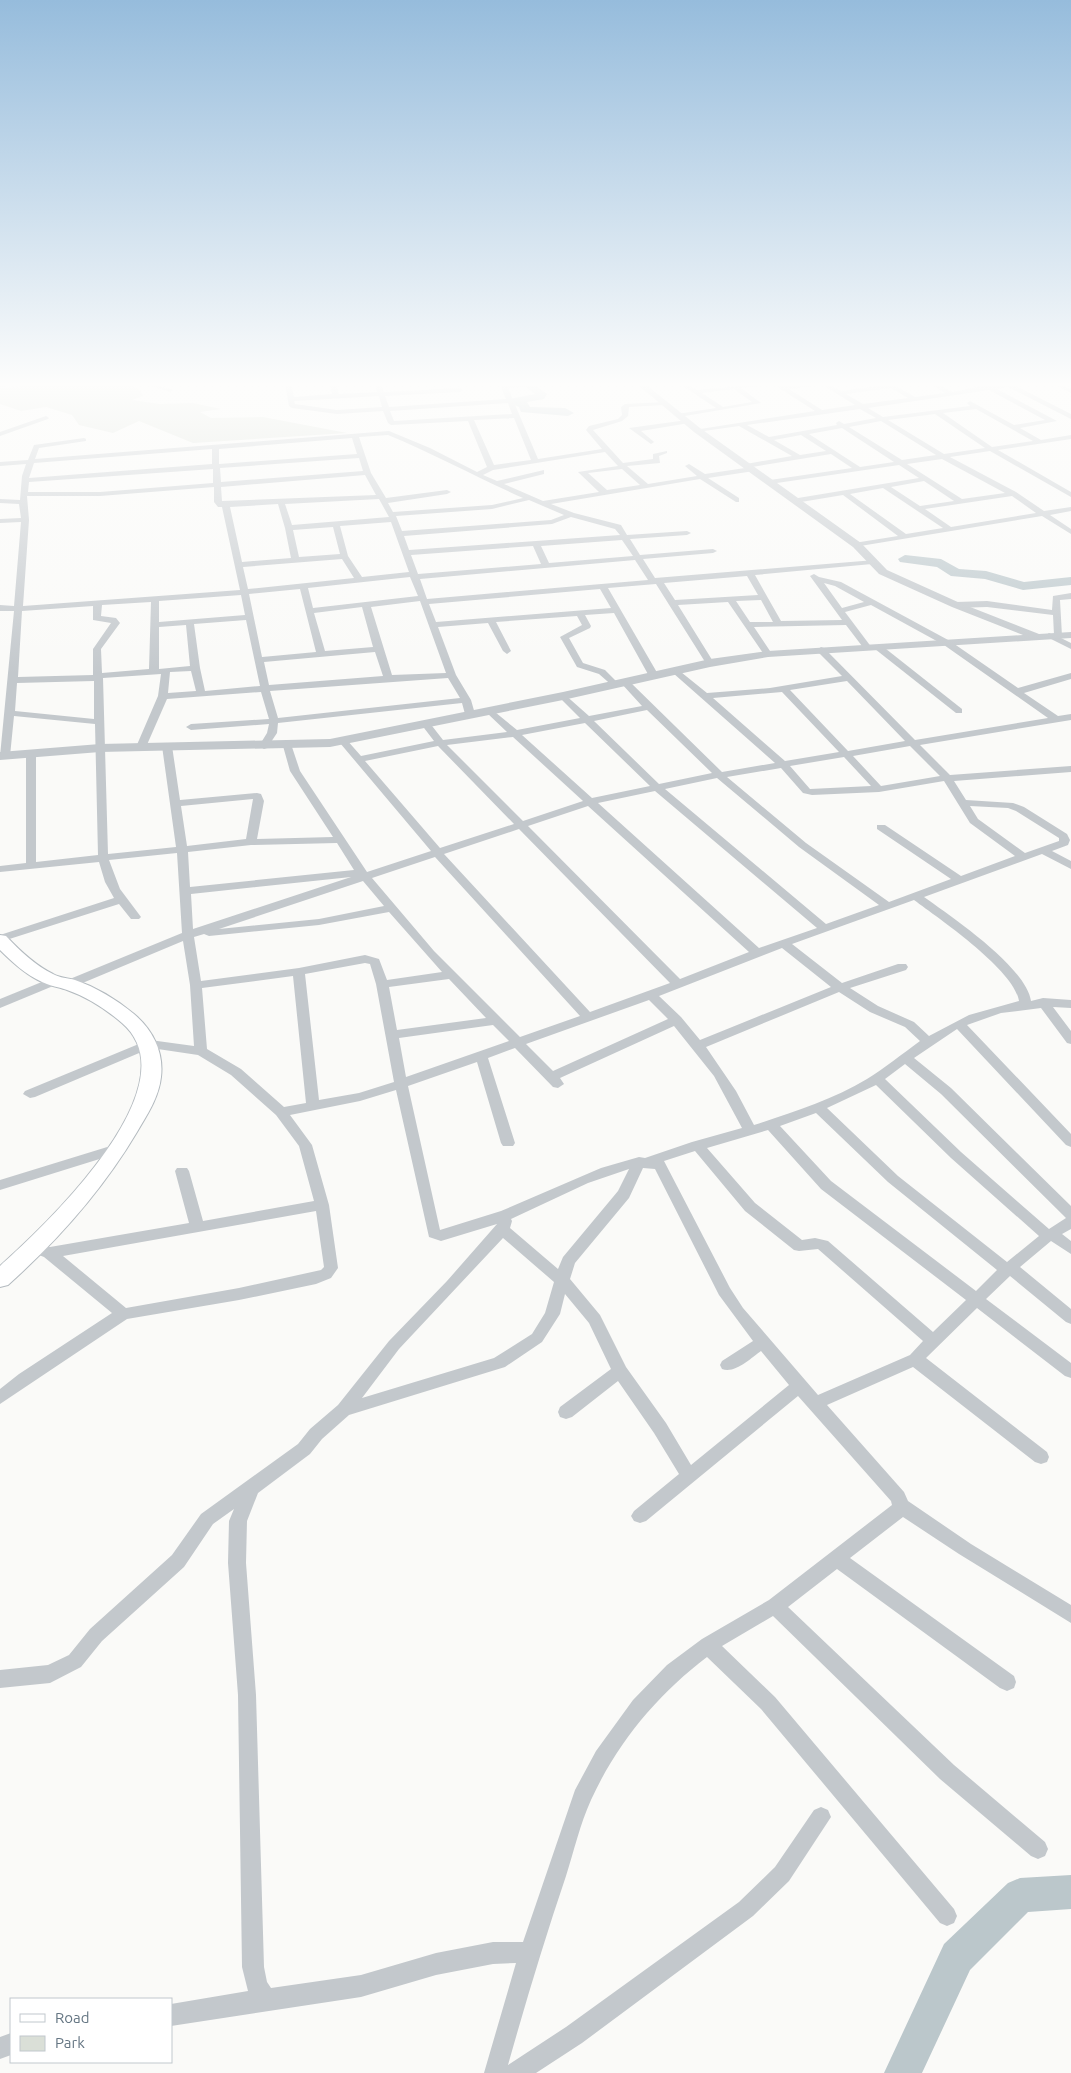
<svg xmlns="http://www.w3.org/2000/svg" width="1071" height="2073" font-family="Ubuntu,sans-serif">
	<rect width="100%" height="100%" fill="#fafaf8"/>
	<path fill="#dadfd7" d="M45 384H131L140 390 143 396 132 400 160 404 193 403 221 409 200 412 211 418 263 417 347 433 193 443 139 421 113 433 79 425 72 415 46 407 21 411 0 404V388Z"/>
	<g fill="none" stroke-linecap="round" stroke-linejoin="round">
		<g fill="#bbc7cb" fill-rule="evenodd">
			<path d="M522 384H534L547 394 544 399 527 402 530 407 565 408 574 413 568 416 521 412 519 407 510 403V399L535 394Z"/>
			<path d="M905 555 941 559 959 569 986 571 1024 582 1071 577V585L1023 590 985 579 951 576 937 567 900 562 898 559Z"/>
			<path d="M1071 1875V1909L1028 1912 970 1970 922 2073H884L944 1944 1008 1883 1020 1878Z"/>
		</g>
		<defs>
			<path id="secondary" d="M0 935 6 936C20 951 35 965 53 974 60 978 68 978 75 980 96 987 117 1000 134 1014 153 1030 164 1052 161 1077 159 1097 147 1115 137 1132 102 1191 58 1240 8 1285L0 1287V1266C46 1225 194 1085 122 1023 107 1010 87 997 67 990 59 987 50 986 42 982 26 975 12 962 0 950Z"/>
		</defs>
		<use href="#secondary" stroke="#b3babf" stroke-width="2"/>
		<g fill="#c3c8cc" fill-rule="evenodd">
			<path d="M0 384H22L0 387Z"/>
			<path d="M145 384H153L173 390 170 392Z"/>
			<path d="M285 384H291L294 397 332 394 330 384H336L339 394 377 392 375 384H381L384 392 460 388 463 390 460 392 385 396 389 407 506 399 500 384H549L546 386 508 388 538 459 602 449 586 430 589 426 618 419 622 415 621 407 625 404 665 402 666 403 663 405 629 407 628 416 622 421 593 430 623 463 653 459V454L667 451V453L659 456 660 463 627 466 648 484 697 476 685 466 689 464 705 474 745 468 742 466 746 464 792 456 739 426 697 432 694 430 815 411 773 384 784 386 829 384 841 391 892 384 915 397 945 393 931 384H938L952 392 988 385 1021 384 1016 386 1071 414V419L1069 418 1008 387 997 389 1057 421 1020 428 1041 440 1071 435V439L998 450 1071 492V497L990 451 950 457 1016 492 1044 511 1071 507V511L1050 515 1071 529V534L1042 516 854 547V543L898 536 843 495 795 503H792V499L919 478 899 465 770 484 766 482 770 480 852 468 831 454 752 467 754 471 708 478 739 498V502H736L700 479 551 504 574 513 621 525 627 535 687 531 691 533 687 535 630 539 640 555 713 549 717 551 713 553 643 559 655 578 875 560 876 562 872 564 755 575 781 621 842 620 810 576 814 574 819 577 841 582 950 641 1018 688 1071 673V679L1024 693 1058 716 1071 714V720L920 745 950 775 1071 766V772L954 781 966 800 1013 803 1024 807 1067 834 1070 840 1068 845 1052 851 1071 861V869L1042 854 924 897C952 917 1026 967 1031 1001L1043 998 1071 1000V1008L1053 1007 1071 1031V1044L1067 1043 1041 1008 1001 1013 967 1025 1071 1134V1147L1066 1145 957 1029 914 1058 951 1088 1071 1206V1229L1062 1234 1071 1241V1254L1051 1241 1020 1267 1071 1309V1324L1066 1322 1010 1276 986 1299 1071 1363V1378L1065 1376 977 1308 926 1358 1047 1452 1049 1457 1047 1462 1041 1464 1035 1462 913 1367 827 1405 904 1492 908 1501 971 1544 1071 1605V1623L959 1554 903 1517 850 1558 1014 1676 1016 1682 1014 1688 1007 1691 1000 1688 837 1569 788 1607 954 1765 1045 1842 1048 1849 1045 1856 1038 1859 1031 1856 940 1779 773 1616 722 1646 775 1697 954 1909 957 1916 954 1923 947 1926 940 1923 761 1709 707 1657C658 1694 617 1743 591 1800 580 1824 574 1851 566 1876 545 1938 526 2001 508 2065L566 2027 739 1902 775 1867 814 1810 821 1807 828 1810 831 1817 789 1881 753 1916 582 2043 536 2073H484L516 1963 493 1964 436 1975 361 1997 171 2026V2004L248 1991 242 1967 238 1695 228 1563 229 1521 234 1509 213 1524 184 1567 102 1641 81 1667 50 1683 0 1688V1670L48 1665 69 1655 90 1629 172 1555 201 1514 298 1444 310 1429 338 1405 389 1341 447 1281 497 1224 441 1241 429 1237 396 1090 360 1101 290 1115 312 1145 329 1205 338 1268 331 1278 316 1284 239 1300 127 1319 0 1404V1389L19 1374 112 1313 44 1257 31 1252 29 1248 31 1244 36 1243 50 1247 189 1223 175 1171 177 1168H187L189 1171 203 1221 314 1201 299 1146 276 1115 231 1075 198 1055 151 1048 35 1097 30 1098 23 1094 25 1091 146 1041 150 1040 194 1046 190 985 183 941 73 987 69 988 63 984 65 981 182 933 177 853 109 860 120 889 141 917 139 919H131L119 904 0 942V935L114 898 105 882 99 862 0 872V866L26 863V754L31 751 36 754V862L98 855 95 724 14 716 10 756 5 759 0 756 14 611H0V605L14 606 21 522 0 523V519L21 518 19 504 0 503V499L20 500 22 476 26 464 0 466V462L28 460 34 445 84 438 86 439V441L39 448 35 459 389 431 430 448 477 472 487 467 468 421 391 425 388 423 383 411 337 414 292 408 289 406ZM823 385 855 405 822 410 789 389ZM891 388 908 398 863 404 846 394ZM989 390 1045 420 1014 425 970 401 967 403 970 406 883 417 868 408ZM379 396 382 407 337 410 295 404 294 401ZM508 403 512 414 394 421 390 411ZM860 409 876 418 844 424 839 421 836 423 837 425 769 437 747 425ZM976 409 1033 441 992 447 943 413ZM935 414 985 448 944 454 888 420ZM514 418 531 460 494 465 474 420ZM881 421 936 455 902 460 849 427ZM842 428 894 462 860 467 809 434ZM388 435C434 454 478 478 523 498L492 505 393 512 388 503 447 494 451 492 447 490 386 498 371 473 359 437ZM801 435 826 451 800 455 774 440ZM352 438 357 454 219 464V449ZM212 449V464L29 478 34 463ZM605 452 618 466 578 472 599 492 543 501 504 484 544 474V470L497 481 483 475 493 470ZM359 458 363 471 221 482 220 468ZM942 459 1005 493 962 499 907 464ZM213 469V483L100 492H28L29 482ZM622 469 640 485 607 490 588 473ZM365 475 376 495 222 501 221 487ZM924 481 954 501 920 506 891 487ZM214 487V502L218 507H222L240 590 23 606 29 520 27 496H100ZM883 488 943 528 906 534 850 494ZM1012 496 1036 513 951 527 925 509ZM379 499 389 517 292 525 285 504ZM529 500 564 515 551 520 402 531 396 516 492 509ZM278 504 285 528 291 558 242 562 230 507ZM571 517 615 529 620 535 409 550 404 536 552 524ZM391 522 409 572 362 577 348 556 340 526ZM333 527 340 554 299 557 293 530ZM622 540 633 556 549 563 541 546ZM533 546 541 564 418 574 411 555ZM342 559 354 578 248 589 243 567ZM635 560 648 580 427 599 420 579ZM747 576 758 595 675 600 664 583ZM410 577 418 596 313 608 308 588ZM824 583 835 586 864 602 842 608ZM656 584 707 665 714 663 678 605 728 602 765 656 768 657 772 654 754 627 846 625 865 650H871L872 648 845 612 871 605 944 645 1048 718 915 740 824 648 821 647 817 650 818 652 842 676 770 688 707 693 676 668 671 671 673 673 775 763 722 772 629 681 626 680 621 683 642 706 589 716 563 693 558 696 580 718 517 730 490 708 485 711 487 713 507 732 443 740 429 722 426 721 421 724 434 741 361 756 346 739H340V743L431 851 367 872 300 771 291 744 288 743 283 746 290 771 333 837 257 839 264 801 261 794 257 793 180 800 172 746 167 743 162 746 176 847 108 854 103 678 161 674 158 696 136 747 141 750 146 747 167 699 261 692 269 719 191 724 186 727 191 730 269 724 267 733 259 746 264 749 267 748 277 733 278 723 462 703 465 714 470 717 475 714 471 700 456 675 438 627 488 623 503 651 507 654 511 651 496 622 577 616 582 625 560 637 577 667 599 674 615 688 620 685 605 670 583 663 569 638 590 628 591 626 585 615 614 613 649 676 657 678 659 676 608 588ZM300 589 316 652 262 657 249 594ZM600 589 611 608 436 622 429 604ZM241 595 245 615 159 622V601ZM761 600 773 622H750L736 601ZM420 601 446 673 392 675 371 607ZM151 602 149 669 102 673 101 649 120 623 116 618 101 616 102 605ZM93 606V620L111 623 93 649V675L18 677 22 611ZM362 607 373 647 325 651 314 613ZM246 620 260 686 205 691 200 668 194 624ZM186 625 190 666 159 669V627ZM375 652 383 676 269 685 264 662ZM191 671 196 691 168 693 170 672ZM448 678 460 698 278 718 270 691ZM94 681V719L15 711 17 683ZM847 681 905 741 848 751 790 690ZM782 692 839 752 785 761 713 698ZM647 710 712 773 659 784 594 721ZM585 723 650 786 592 798 522 735ZM513 737 583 801 523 821 447 745ZM438 746 514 824 440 848 365 761ZM910 746 940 776 881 786 853 756ZM844 757 871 786 810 789 790 766ZM781 768 803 793 812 795 879 792 944 781 970 823 1015 856 961 876 885 825H877V829L951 879 889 902 806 843 727 777ZM717 778 799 847 879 905 826 924 665 789ZM655 791 817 928 759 948 598 803ZM253 799 246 839 187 846 181 806ZM588 806 749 952 680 979 528 826ZM970 806 1008 808 1016 811 1059 838V841L1025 853 978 819ZM519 829 670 983 590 1012 444 854ZM337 843 354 870 190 887 188 852 251 845ZM435 857 580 1016 520 1037 434 951 372 878ZM351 877 193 929 191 894ZM363 881 384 906 319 919 219 929ZM914 900C941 920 1014 970 1019 1001L969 1015 929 1036 914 1022 878 1006 850 988 906 970 908 967 906 964H898L842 983 792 944ZM389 912 442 972 387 980 379 959 365 955 299 968 201 981 194 937 204 934 209 936 319 925ZM782 948 831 987 700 1040 681 1017 659 996ZM365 963 370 964 376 984 394 1082 359 1093 319 1100 305 974ZM293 976 306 1103 284 1107 241 1069 207 1049 202 988ZM449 979 486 1018 397 1030 389 987ZM839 992 870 1012 905 1027 920 1041C902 1054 885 1068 867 1079 832 1100 791 1113 754 1125L736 1091 706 1047ZM649 1000 668 1019 553 1071 526 1044ZM493 1025 509 1041 406 1077 399 1038ZM674 1026 714 1076 742 1128 692 1142 645 1158 639 1157 601 1168 501 1211 440 1230 408 1086 477 1062 501 1143 503 1146H513L515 1143 488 1058 515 1048 553 1087 558 1088 564 1084 560 1078ZM905 1064 941 1094 1066 1218 1049 1229 961 1152 885 1079ZM876 1085 951 1158 1039 1236 1007 1262 898 1176 827 1108ZM816 1113 888 1182 997 1270 976 1291 831 1181 780 1126ZM768 1130 821 1189 966 1300 933 1332 828 1241 815 1238 802 1240 755 1203 707 1148ZM695 1151 745 1211 794 1250 799 1251 818 1249 923 1341 910 1355 818 1395 743 1308 730 1288 664 1161ZM643 1168 655 1169 719 1295 753 1341 722 1361 720 1365 722 1369C735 1374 751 1358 761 1351L789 1385 691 1465 666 1423 626 1367 600 1315 570 1279 575 1263 629 1198ZM629 1169 618 1191 563 1257 558 1269 510 1228 512 1221 511 1219 588 1183ZM316 1211 324 1267 321 1270 239 1288 126 1308 63 1256ZM503 1238 554 1282 545 1313 532 1334 494 1358 362 1398 399 1349ZM565 1294 589 1323 611 1369 560 1407 558 1412 560 1417 566 1419 572 1417 618 1381 654 1433 679 1474 634 1511 631 1516 634 1521 640 1523 646 1521 798 1396 891 1501 892 1505 769 1600 702 1639 667 1665 633 1700 596 1751 575 1790 523 1942H493L436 1953 361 1975 271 1988 267 1982 264 1967 256 1695 246 1563 247 1521 258 1493 310 1454 322 1439 349 1415 505 1367 542 1342 560 1314Z"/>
			<path d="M680 384H687L697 390 762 384 759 386 741 388 761 403 679 417 676 415 677 414 716 408ZM734 389 752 402 723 407 702 393Z"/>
			<path d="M1053 384H1060L1071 389V393Z"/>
			<path d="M46 416 49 418 48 419 0 436V432Z"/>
			<path d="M687 420 689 421V423L641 431 653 441 654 442 651 444 629 428Z"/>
			<path d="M1071 593V599L1060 600 1062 636 1061 638 1071 643V649L1045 636 1049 633 1054 635 1053 615 987 607 956 608 952 605 956 602 987 601 1052 610 1053 596Z"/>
			<path d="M875 645H881L962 709V713H956L875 649Z"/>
			<path d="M54 977 58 978 60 981 58 984 0 1008V999Z"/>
			<path d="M117 1144 122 1146 124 1149 122 1152 0 1190V1180Z"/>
			<path d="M11 2033V2055L0 2059V2037Z"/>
		</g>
		<path fill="#c3c8cc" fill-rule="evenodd" d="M637 384H645L700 428 861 543 887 570 960 603 1039 634 1071 632V638L768 657 710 667 563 700 330 747 100 752 0 760V752L100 744 330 739 563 692 710 659 768 651 1023 635 952 607 879 574 853 547 694 432Z"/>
		<use href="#secondary" fill="#fff" fill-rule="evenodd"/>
	</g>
	<linearGradient id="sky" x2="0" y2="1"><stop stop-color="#96bcdc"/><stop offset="0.57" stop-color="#fdfdfc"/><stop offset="1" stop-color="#fdfdfc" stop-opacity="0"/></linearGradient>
	<rect width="1071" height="674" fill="url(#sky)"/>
	<rect x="10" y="1998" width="162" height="65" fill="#ffffff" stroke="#c1c8cd"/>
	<rect x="20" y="2014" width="25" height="8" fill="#ffffff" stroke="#c1c8cd"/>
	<text x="55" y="2023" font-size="15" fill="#657683">Road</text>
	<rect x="20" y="2036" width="25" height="15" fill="#dadfd7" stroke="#c1c8cd"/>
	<text x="55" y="2048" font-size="15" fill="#657683">Park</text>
</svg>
